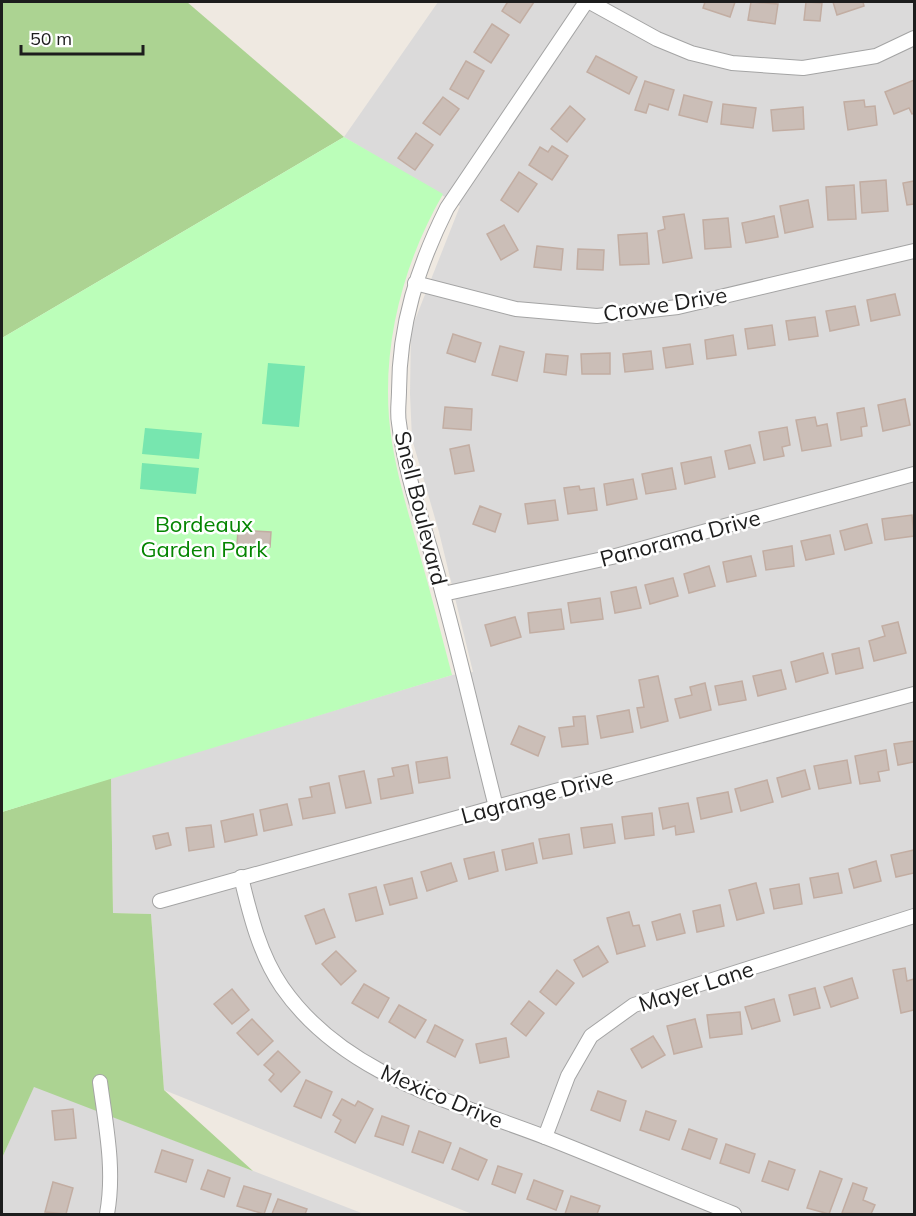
<svg xmlns="http://www.w3.org/2000/svg" width="916" height="1216" font-family="Mulish,sans-serif">
	<rect width="100%" height="100%" fill="#efe9e1"/>
	<g fill="#dbdada">
		<path d="M438 2H914V1214H472L164 1090 151 914 113 913 111 778 452 675 473 672 439 532 412 439 410 394 411 330 460 206 344 137Z"/>
		<path d="M34 1086 364 1214H2V1158Z"/>
	</g>
	<g fill="#acd392">
		<path d="M2 2H187L344 137 2 338Z"/>
		<path d="M111 778 113 913 151 914 164 1090 253 1171 34 1087 2 1158V812Z"/>
	</g>
	<path fill="#bbfeb9" d="M344 137 443 194C404 262 383 340 389 418 393 464 407 507 419 552 431 593 441 634 452 675L2 812V338Z"/>
	<g fill="#77e6af">
		<path d="M268 363 305 366 299 427 262 424Z"/>
		<path d="M145 428 202 433 199 459 142 454Z"/>
		<path d="M142 463 199 468 196 494 140 489Z"/>
	</g>
	<g fill="#cbbeb7" stroke="#c2ada2" stroke-width="1.5">
		<path d="M506 2H534L520 23 502 11 507 3Z"/>
		<path d="M705 2H735L730 17 703 8Z"/>
		<path d="M751 2 778 4 775 24 748 20Z"/>
		<path d="M806 2 822 3 820 21 804 20Z"/>
		<path d="M833 2H863L864 6 837 15Z"/>
		<path d="M492 24 509 35 491 63 474 52Z"/>
		<path d="M596 56 637 77 629 94 587 72Z"/>
		<path d="M466 61 484 71 468 99 450 89Z"/>
		<path d="M914 80V113L912 114 909 108 894 114 885 92Z"/>
		<path d="M645 81 674 90 668 110 649 104 646 113 635 110Z"/>
		<path d="M684 95 712 102 707 122 679 115Z"/>
		<path d="M443 97 459 109 440 135 423 123Z"/>
		<path d="M864 100 865 107 875 106 877 125 848 130 844 102Z"/>
		<path d="M723 104 756 108 753 128 721 124Z"/>
		<path d="M570 106 585 119 567 142 551 129Z"/>
		<path d="M803 107 804 129 773 131 771 110Z"/>
		<path d="M416 133 433 145 415 170 398 158Z"/>
		<path d="M552 146 568 156 552 180 529 165 540 147 548 152Z"/>
		<path d="M519 172 537 184 518 212 501 200Z"/>
		<path d="M886 180 888 211 862 213 860 182Z"/>
		<path d="M914 181V204L907 205 903 183Z"/>
		<path d="M854 185 856 219 828 220 826 187Z"/>
		<path d="M808 200 813 227 785 233 780 206Z"/>
		<path d="M684 214 692 258 663 263 658 231 665 229 663 217Z"/>
		<path d="M774 216 778 237 746 243 742 223Z"/>
		<path d="M728 218 731 247 705 249 703 220Z"/>
		<path d="M504 225 518 250 501 260 487 234Z"/>
		<path d="M647 233 649 264 620 265 618 235Z"/>
		<path d="M537 246 563 249 561 270 534 267Z"/>
		<path d="M578 249 604 250 603 270 577 269Z"/>
		<path d="M895 294 900 315 871 321 867 300Z"/>
		<path d="M855 306 859 325 830 331 826 311Z"/>
		<path d="M815 317 818 336 789 340 786 321Z"/>
		<path d="M772 325 775 345 748 349 745 329Z"/>
		<path d="M453 334 481 343 475 362 447 353Z"/>
		<path d="M733 335 736 355 707 359 705 340Z"/>
		<path d="M690 344 693 364 666 368 663 348Z"/>
		<path d="M500 346 524 352 517 381 492 375Z"/>
		<path d="M651 351 653 369 625 372 623 354Z"/>
		<path d="M610 353V374H582L581 354Z"/>
		<path d="M546 354 568 356 566 375 544 372Z"/>
		<path d="M905 399 910 425 883 431 878 405Z"/>
		<path d="M445 407 472 409 471 430 443 428Z"/>
		<path d="M864 408 867 426 861 427 862 436 841 440 837 413Z"/>
		<path d="M815 417 817 426 827 424 831 446 802 451 796 420Z"/>
		<path d="M787 427 790 445 782 447 784 456 764 460 759 432Z"/>
		<path d="M469 445 474 471 455 474 450 449Z"/>
		<path d="M750 445 755 463 729 469 725 451Z"/>
		<path d="M711 457 715 477 685 484 681 463Z"/>
		<path d="M672 468 676 489 646 494 642 474Z"/>
		<path d="M633 479 637 499 607 505 604 484Z"/>
		<path d="M579 486 580 490 594 488 597 510 568 514 564 488Z"/>
		<path d="M555 500 558 520 528 524 525 504Z"/>
		<path d="M480 506 501 514 495 532 473 524Z"/>
		<path d="M912 515 914 536 885 540 882 519Z"/>
		<path d="M867 524 872 543 845 550 840 531Z"/>
		<path d="M238 530 271 532 270 547 237 545Z"/>
		<path d="M830 535 834 554 806 560 801 541Z"/>
		<path d="M792 546 794 566 766 570 763 551Z"/>
		<path d="M751 556 756 576 727 582 723 562Z"/>
		<path d="M709 566 715 586 689 593 684 574Z"/>
		<path d="M673 578 678 596 650 604 645 585Z"/>
		<path d="M636 587 641 608 615 613 611 592Z"/>
		<path d="M600 598 603 619 571 623 568 603Z"/>
		<path d="M561 609 564 629 530 633 528 613Z"/>
		<path d="M515 617 521 637 491 646 485 625Z"/>
		<path d="M898 622 906 653 874 661 869 641 885 636 882 626Z"/>
		<path d="M859 648 863 668 836 674 832 654Z"/>
		<path d="M823 653 828 673 796 682 791 662Z"/>
		<path d="M781 670 786 689 758 696 753 676Z"/>
		<path d="M658 676 668 721 641 728 637 708 644 707 639 680Z"/>
		<path d="M742 681 746 700 719 705 715 686Z"/>
		<path d="M705 683 711 710 680 718 675 699 692 695 690 687Z"/>
		<path d="M629 710 633 732 601 738 597 716Z"/>
		<path d="M585 716 588 744 562 747 559 728 574 726 573 717Z"/>
		<path d="M519 726 545 737 538 756 511 744Z"/>
		<path d="M914 741V762L898 765 894 744Z"/>
		<path d="M886 750 889 770 878 772 880 781 860 784 855 756Z"/>
		<path d="M447 757 450 778 419 783 416 762Z"/>
		<path d="M847 760 851 783 819 789 814 766Z"/>
		<path d="M408 765 413 793 381 799 378 779 394 776 392 768Z"/>
		<path d="M805 770 810 789 782 797 777 778Z"/>
		<path d="M364 771 371 803 346 808 339 776Z"/>
		<path d="M767 780 773 802 741 811 735 789Z"/>
		<path d="M329 783 335 813 303 819 299 799 312 797 310 787Z"/>
		<path d="M728 792 732 812 701 819 697 798Z"/>
		<path d="M688 803 694 832 676 835 675 826 663 829 659 808Z"/>
		<path d="M287 804 292 825 264 831 260 810Z"/>
		<path d="M652 813 654 835 625 839 622 817Z"/>
		<path d="M253 814 257 835 225 842 221 821Z"/>
		<path d="M612 824 615 843 584 848 581 828Z"/>
		<path d="M211 825 214 847 189 851 186 828Z"/>
		<path d="M168 833 171 845 156 849 153 836Z"/>
		<path d="M569 834 572 854 543 859 539 839Z"/>
		<path d="M533 843 537 863 506 870 502 850Z"/>
		<path d="M914 850V873L896 877 891 855Z"/>
		<path d="M494 852 498 871 469 879 464 859Z"/>
		<path d="M876 861 881 881 854 888 849 869Z"/>
		<path d="M451 863 457 881 427 891 421 872Z"/>
		<path d="M838 873 842 893 814 898 810 878Z"/>
		<path d="M412 878 417 898 390 905 384 885Z"/>
		<path d="M756 883 764 913 737 920 729 890Z"/>
		<path d="M799 884 802 904 774 909 770 889Z"/>
		<path d="M376 887 383 914 356 921 349 894Z"/>
		<path d="M720 905 724 926 697 932 693 911Z"/>
		<path d="M324 909 335 937 316 944 305 916Z"/>
		<path d="M629 912 633 926 639 925 645 946 617 954 607 918Z"/>
		<path d="M680 914 685 933 657 940 652 922Z"/>
		<path d="M598 946 608 962 583 977 574 960Z"/>
		<path d="M336 951 356 971 341 985 322 964Z"/>
		<path d="M905 968 907 981 914 979V1010L901 1013 893 970Z"/>
		<path d="M557 970 574 983 556 1005 540 992Z"/>
		<path d="M852 978 858 998 831 1007 824 987Z"/>
		<path d="M364 984 389 998 378 1018 352 1003Z"/>
		<path d="M815 988 820 1008 794 1015 789 995Z"/>
		<path d="M232 989 249 1010 232 1024 214 1004Z"/>
		<path d="M774 999 780 1021 752 1029 745 1007Z"/>
		<path d="M529 1001 544 1013 526 1036 511 1024Z"/>
		<path d="M399 1005 426 1020 415 1038 389 1022Z"/>
		<path d="M740 1012 742 1034 710 1038 707 1015Z"/>
		<path d="M252 1019 273 1041 258 1055 237 1033Z"/>
		<path d="M695 1019 702 1047 674 1054 667 1026Z"/>
		<path d="M435 1025 463 1040 455 1057 427 1042Z"/>
		<path d="M653 1036 665 1055 642 1068 631 1049Z"/>
		<path d="M506 1038 509 1057 480 1063 476 1044Z"/>
		<path d="M278 1051 300 1072 281 1092 269 1080 274 1074 264 1065Z"/>
		<path d="M306 1080 332 1092 321 1118 294 1106Z"/>
		<path d="M598 1091 626 1101 620 1121 591 1110Z"/>
		<path d="M342 1099 355 1106 358 1101 373 1109 355 1143 335 1132 341 1120 333 1115Z"/>
		<path d="M73 1109 76 1138 55 1140 52 1111Z"/>
		<path d="M646 1111 676 1121 669 1140 640 1130Z"/>
		<path d="M382 1116 409 1126 403 1145 375 1136Z"/>
		<path d="M689 1129 717 1139 710 1159 682 1149Z"/>
		<path d="M419 1131 451 1143 443 1163 412 1152Z"/>
		<path d="M726 1144 755 1154 749 1173 720 1163Z"/>
		<path d="M460 1148 487 1160 478 1180 452 1169Z"/>
		<path d="M162 1150 193 1160 186 1182 155 1172Z"/>
		<path d="M769 1161 795 1170 788 1190 762 1181Z"/>
		<path d="M498 1166 522 1174 515 1193 492 1184Z"/>
		<path d="M208 1170 230 1178 224 1197 201 1189Z"/>
		<path d="M820 1171 842 1179 829 1214 807 1208Z"/>
		<path d="M534 1180 563 1191 556 1210 527 1199Z"/>
		<path d="M53 1182 73 1188 66 1214 45 1212Z"/>
		<path d="M853 1183 867 1188 863 1200 875 1205 871 1214 842 1213Z"/>
		<path d="M244 1186 271 1194 264 1214 237 1206Z"/>
		<path d="M571 1196 600 1206 597 1214H565Z"/>
		<path d="M278 1199 307 1209 305 1214H272Z"/>
	</g>
	<g fill="none" stroke-linecap="round" stroke-linejoin="round">
		<defs>
			<g id="minor">
				<path d="M590 2 657 39 691 53 732 63 803 68 876 56 914 38"/>
				<path d="M415 283 516 309 597 316 678 307 914 251"/>
				<path d="M443 594 612 557 914 474"/>
				<path d="M496 807C478 736 462 665 443 595 429 538 406 481 399 423 397 413 399 401 399 391 399 325 418 266 447 208L586 2"/>
				<path d="M241 877C250 915 260 955 282 987 343 1075 451 1101 545 1137 609 1162 671 1189 734 1214"/>
				<path d="M160 901 496 807 914 694"/>
				<path d="M100 1082C106 1127 115 1170 107 1214"/>
				<path d="M545 1137 568 1076 591 1036 634 1005 914 916"/>
			</g>
		</defs>
		<use href="#minor" stroke="#a4a4a4" stroke-width="16"/>
		<use href="#minor" stroke="#fff" stroke-width="14"/>
	</g>
	<g text-anchor="middle" stroke-width="5" stroke-linejoin="round" paint-order="stroke">
		<g font-size="22" fill="#1d1d1d" stroke="#fff">
			<text transform="translate(665 304) rotate(-9)" y="8">Crowe Drive</text>
			<text transform="translate(421 508) rotate(76)" y="8">Snell Boulevard</text>
			<text transform="translate(680 538) rotate(-15)" y="8">Panorama Drive</text>
			<text transform="translate(537 796) rotate(-15)" y="8">Lagrange Drive</text>
			<text transform="translate(696 986) rotate(-18)" y="8">Mayer Lane</text>
			<text transform="translate(442 1096) rotate(23)" y="8">Mexico Drive</text>
		</g>
		<g font-size="22" fill="#048501" stroke="#fff">
			<text x="204" y="532">Bordeaux<tspan x="204" dy="25">Garden Park</tspan></text>
		</g>
	</g>
	<rect width="916" height="1216" fill="none" stroke="#1d1d1d" stroke-width="6"/>
	<path d="M21 45v9h122v-9" fill="none" stroke="#1d1d1d" stroke-width="3"/>
	<text x="30" y="45" font-size="18" fill="#1d1d1d" stroke="#ffffff" stroke-width="4.5" paint-order="stroke">50 m</text>
</svg>
